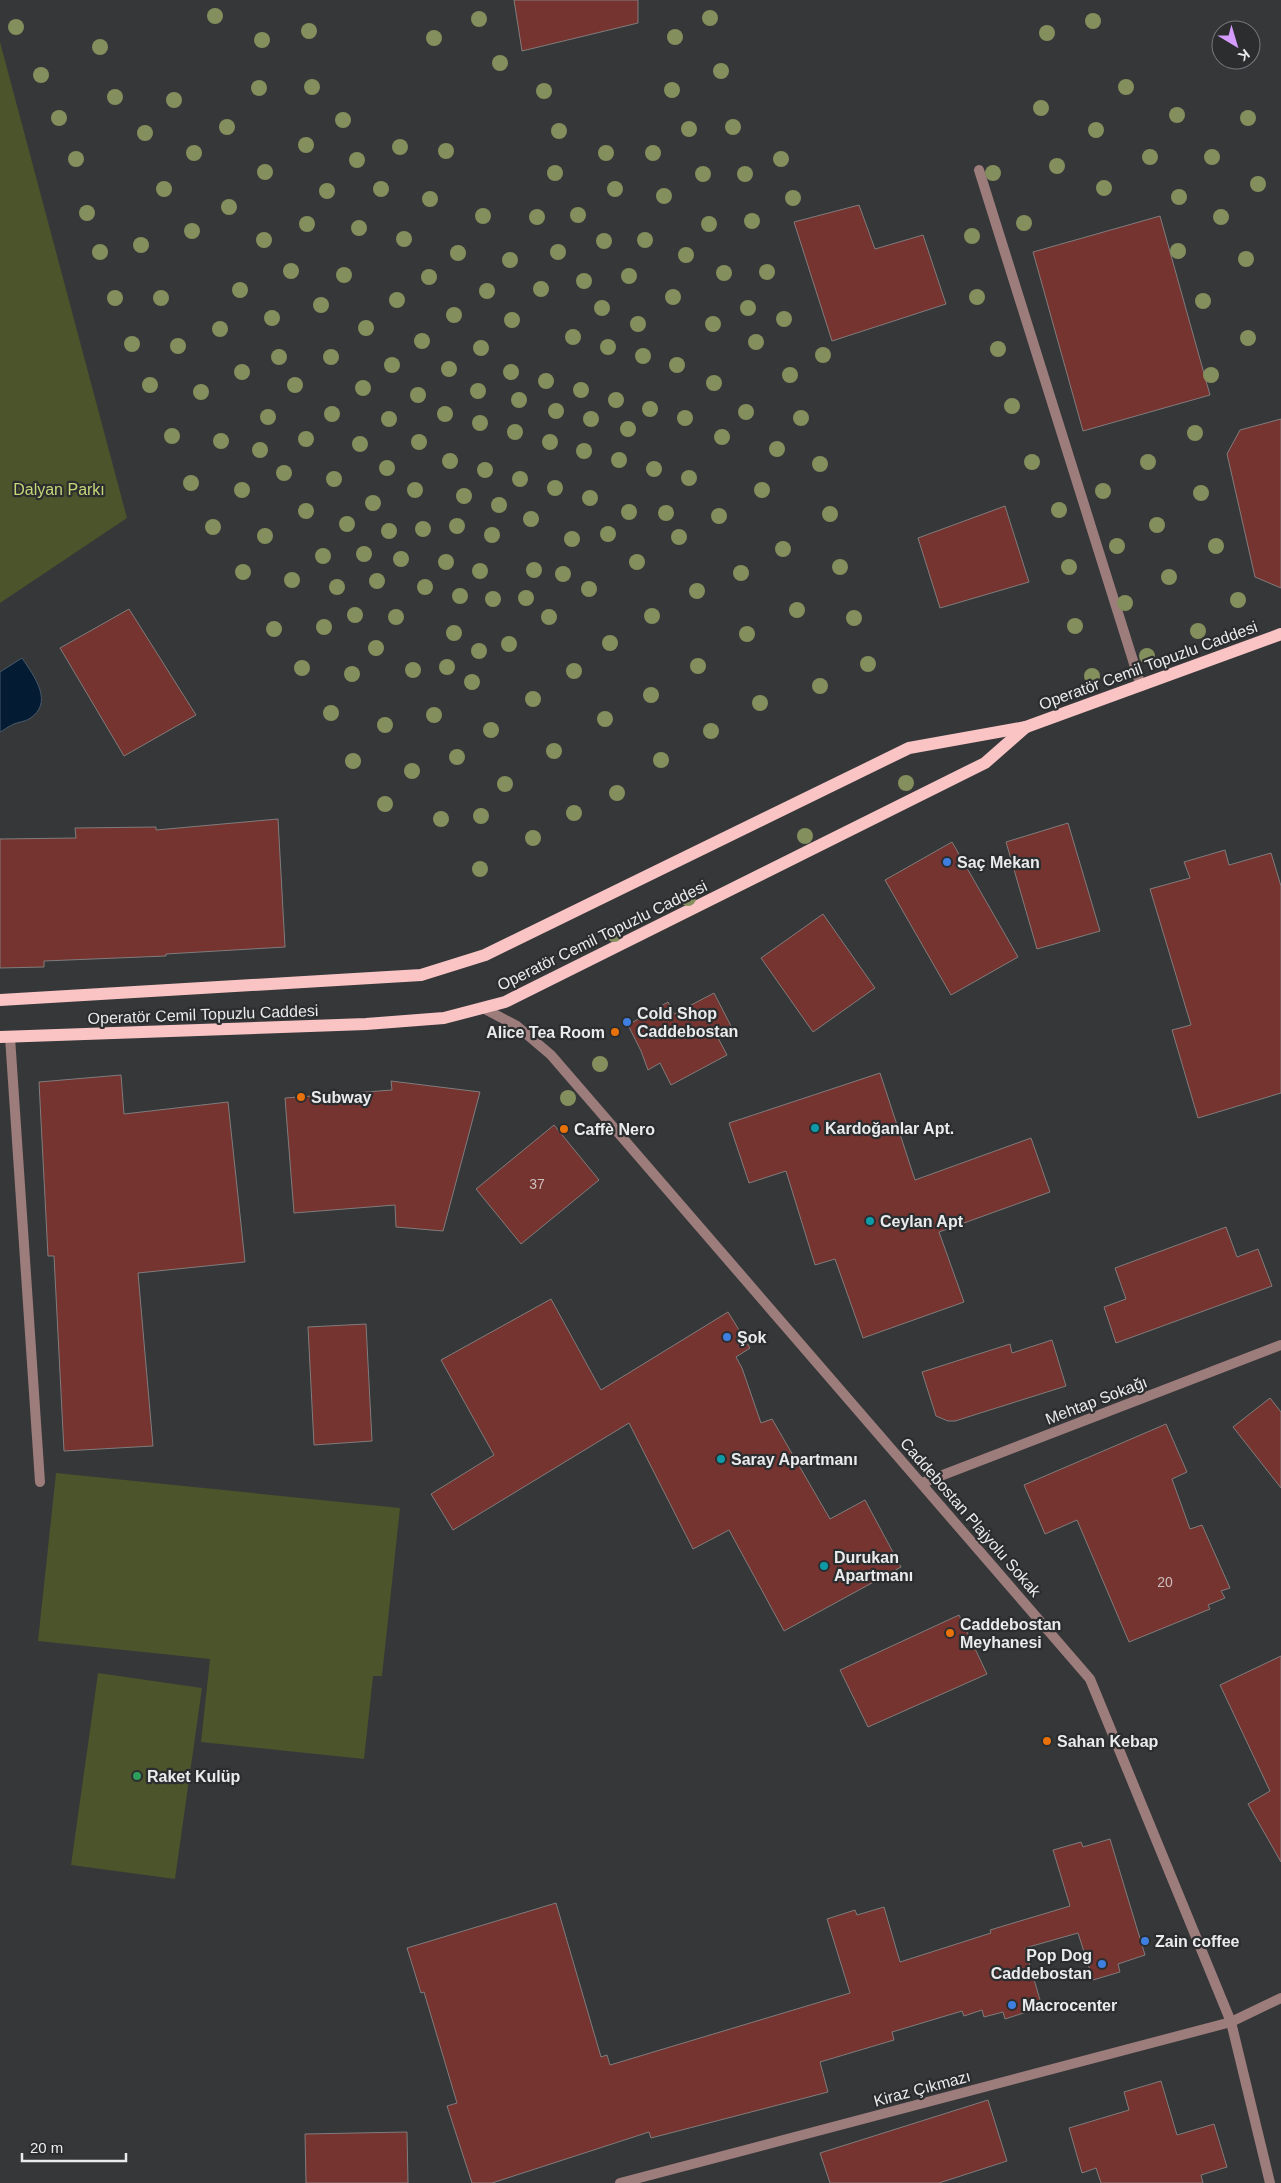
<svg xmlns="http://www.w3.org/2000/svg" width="1281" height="2183" font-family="Helvetica,sans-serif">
	<rect width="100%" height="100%" fill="#353739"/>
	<g fill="#4b542b">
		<path d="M0 42 127 518 0 603Z"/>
		<path d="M56 1473 400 1508 382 1676H373L364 1759 201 1742 210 1659 38 1641Z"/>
		<path d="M98 1673 202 1688 175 1879 71 1865Z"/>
	</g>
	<path fill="#031b33" stroke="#48596a" d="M22 658C34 676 55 703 29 719 24 722 18 722 14 724 9 726 4 730 0 732V672Z"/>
	<g fill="#763430" stroke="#807c7c">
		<path d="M514 0H638V23L522 51Z"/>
		<path d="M859 205 875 249 923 235 946 304 832 341 794 222Z"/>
		<path d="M1160 216 1210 395 1083 431 1033 252Z"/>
		<path d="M1281 419V588L1255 577 1227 454 1240 430Z"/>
		<path d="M1005 506 1029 582 940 608 918 538Z"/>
		<path d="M129 609 196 715 124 756 60 648Z"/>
		<path d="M278 819 285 947 166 954V956L44 961V967L0 968V839L76 838 75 828 156 827V830Z"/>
		<path d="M1068 823 1100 931 1037 949 1006 842Z"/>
		<path d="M952 842 1018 957 951 995 885 880Z"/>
		<path d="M1225 850 1229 865 1271 853 1281 886V1093L1198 1118 1172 1030 1191 1025 1150 889 1190 878 1184 862Z"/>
		<path d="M823 914 875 988 813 1032 761 958Z"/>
		<path d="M714 993 731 1026 716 1034 727 1055 671 1085 660 1063 648 1070 641 1051 628 1025 668 1002 674 1014Z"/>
		<path d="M880 1073 915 1180 1031 1138 1050 1192 939 1232 964 1302 863 1338 835 1259 815 1265 786 1171 749 1183 729 1123Z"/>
		<path d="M121 1075 124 1114 228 1102 245 1262 138 1273 153 1446 64 1451 54 1256H48L39 1082Z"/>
		<path d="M391 1081 480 1092 443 1231 396 1227 395 1205 294 1213 285 1098 392 1090Z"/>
		<path d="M554 1125 599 1180 521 1244 476 1189Z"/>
		<path d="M1226 1227 1237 1257 1258 1249 1272 1286 1116 1343 1104 1307 1126 1299 1115 1268Z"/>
		<path d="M551 1299 601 1390 728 1312 750 1348 736 1357 742 1368 761 1423 772 1419 830 1519 865 1500 901 1567 784 1631 729 1530 693 1549 629 1423 453 1530 431 1494 494 1455 441 1360Z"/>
		<path d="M366 1324 372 1441 314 1445 308 1327Z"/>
		<path d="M1052 1340 1066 1386 955 1421H948L936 1416 922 1372 1010 1344 1012 1353Z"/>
		<path d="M1270 1398 1281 1412V1488L1233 1427Z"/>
		<path d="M1166 1424 1187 1472 1172 1479 1190 1529 1202 1525 1230 1588 1221 1591 1225 1598 1208 1605 1210 1609 1129 1642 1077 1520 1045 1534 1024 1485Z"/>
		<path d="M959 1615 987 1674 868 1727 840 1670Z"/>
		<path d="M1281 1656V1862L1248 1804 1270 1791 1220 1685Z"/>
		<path d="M1110 1839 1145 1955 1118 1964 1120 1972 1093 1980 1078 1933 1025 1948 1042 2007 1005 2019 1003 2012 984 2017 982 2010 964 2016 962 2011 892 2032 894 2040 820 2062 828 2092 651 2138 649 2132 492 2183H472L447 2106 457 2103 424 1992 421 1993 407 1948 556 1903 601 2057 607 2055 610 2065 850 1993 827 1919 855 1910 857 1915 884 1907 900 1962 991 1933 990 1930 1070 1906 1053 1850 1081 1842 1083 1847Z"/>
		<path d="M1161 2081 1177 2135 1214 2124 1227 2167 1201 2175 1203 2183H1101L1096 2168 1082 2173 1069 2128 1129 2110 1124 2092Z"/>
		<path d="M988 2100 1007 2161 939 2183H830L820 2153Z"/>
		<path d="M407 2132 408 2183H306L305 2134Z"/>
	</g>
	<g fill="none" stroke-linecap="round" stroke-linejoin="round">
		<path stroke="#9d7c7c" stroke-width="10" d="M10 1037 40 1482"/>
		<g stroke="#9d7c7c" stroke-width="10">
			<path d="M979 170 1141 686"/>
			<path d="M483 1008 517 1026 551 1055 1090 1679 1231 2022 1270 2183"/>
			<path d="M922 1483 1281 1345"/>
			<path d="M620 2183 1231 2022 1281 1998"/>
		</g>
		<g stroke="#fac4c5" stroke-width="12">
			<path d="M0 1000 421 975 485 955 909 748 1026 727"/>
			<path d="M0 1037 366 1024 444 1018 505 1002 985 763 1026 727 1281 634"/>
		</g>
	</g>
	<g fill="#838f5c">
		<circle cx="215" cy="16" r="8"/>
		<circle cx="710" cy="18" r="8"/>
		<circle cx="479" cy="19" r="8"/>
		<circle cx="1093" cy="21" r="8"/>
		<circle cx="16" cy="27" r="8"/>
		<circle cx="309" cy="31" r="8"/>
		<circle cx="1047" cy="33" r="8"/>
		<circle cx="675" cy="37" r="8"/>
		<circle cx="434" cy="38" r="8"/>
		<circle cx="262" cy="40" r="8"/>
		<circle cx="100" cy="47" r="8"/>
		<circle cx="500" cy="63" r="8"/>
		<circle cx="721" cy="71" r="8"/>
		<circle cx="41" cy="75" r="8"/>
		<circle cx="312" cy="87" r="8"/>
		<circle cx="1126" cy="87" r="8"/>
		<circle cx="259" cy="88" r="8"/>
		<circle cx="672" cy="90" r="8"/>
		<circle cx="544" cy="91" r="8"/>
		<circle cx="115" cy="97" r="8"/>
		<circle cx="174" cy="100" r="8"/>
		<circle cx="1041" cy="108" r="8"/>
		<circle cx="1177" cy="115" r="8"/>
		<circle cx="59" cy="118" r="8"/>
		<circle cx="1248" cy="118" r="8"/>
		<circle cx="343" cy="120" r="8"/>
		<circle cx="227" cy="127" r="8"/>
		<circle cx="733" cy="127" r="8"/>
		<circle cx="689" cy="129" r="8"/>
		<circle cx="1096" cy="130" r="8"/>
		<circle cx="559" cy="131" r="8"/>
		<circle cx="145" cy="133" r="8"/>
		<circle cx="306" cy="145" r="8"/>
		<circle cx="400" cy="147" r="8"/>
		<circle cx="446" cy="151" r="8"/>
		<circle cx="194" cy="153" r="8"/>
		<circle cx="606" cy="153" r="8"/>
		<circle cx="653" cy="153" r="8"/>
		<circle cx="1150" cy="157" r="8"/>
		<circle cx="1212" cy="157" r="8"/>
		<circle cx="76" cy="159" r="8"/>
		<circle cx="781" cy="159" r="8"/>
		<circle cx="357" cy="160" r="8"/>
		<circle cx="1057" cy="166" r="8"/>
		<circle cx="265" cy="172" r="8"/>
		<circle cx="555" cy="173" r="8"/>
		<circle cx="993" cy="173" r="8"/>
		<circle cx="703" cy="174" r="8"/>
		<circle cx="745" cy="174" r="8"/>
		<circle cx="1258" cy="184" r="8"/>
		<circle cx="1104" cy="188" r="8"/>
		<circle cx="164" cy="189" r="8"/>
		<circle cx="381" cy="189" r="8"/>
		<circle cx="615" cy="189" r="8"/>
		<circle cx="327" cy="191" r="8"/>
		<circle cx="664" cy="196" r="8"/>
		<circle cx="1179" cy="197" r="8"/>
		<circle cx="793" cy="198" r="8"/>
		<circle cx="430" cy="199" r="8"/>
		<circle cx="229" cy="207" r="8"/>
		<circle cx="87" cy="213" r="8"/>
		<circle cx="578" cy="215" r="8"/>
		<circle cx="483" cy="216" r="8"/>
		<circle cx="537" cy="217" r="8"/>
		<circle cx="1221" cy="217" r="8"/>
		<circle cx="752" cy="221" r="8"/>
		<circle cx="1024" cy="223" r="8"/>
		<circle cx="307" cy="224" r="8"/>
		<circle cx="709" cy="224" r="8"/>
		<circle cx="359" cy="228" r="8"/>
		<circle cx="192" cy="231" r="8"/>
		<circle cx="972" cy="236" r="8"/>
		<circle cx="404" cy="239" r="8"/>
		<circle cx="264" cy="240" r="8"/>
		<circle cx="645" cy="240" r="8"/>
		<circle cx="604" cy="241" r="8"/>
		<circle cx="141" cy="245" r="8"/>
		<circle cx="1178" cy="251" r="8"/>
		<circle cx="100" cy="252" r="8"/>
		<circle cx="558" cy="252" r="8"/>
		<circle cx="458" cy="253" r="8"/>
		<circle cx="686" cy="255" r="8"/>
		<circle cx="1246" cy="259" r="8"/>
		<circle cx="510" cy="260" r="8"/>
		<circle cx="291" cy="271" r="8"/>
		<circle cx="767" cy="272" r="8"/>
		<circle cx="724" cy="273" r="8"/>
		<circle cx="344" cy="275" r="8"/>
		<circle cx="629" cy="276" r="8"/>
		<circle cx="429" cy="277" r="8"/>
		<circle cx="584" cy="281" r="8"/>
		<circle cx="541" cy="289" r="8"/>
		<circle cx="240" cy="290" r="8"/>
		<circle cx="487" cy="291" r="8"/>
		<circle cx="673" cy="297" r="8"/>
		<circle cx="977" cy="297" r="8"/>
		<circle cx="115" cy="298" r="8"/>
		<circle cx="161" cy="298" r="8"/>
		<circle cx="397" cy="300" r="8"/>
		<circle cx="1203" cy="301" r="8"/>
		<circle cx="321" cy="305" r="8"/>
		<circle cx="602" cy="308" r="8"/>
		<circle cx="748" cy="308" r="8"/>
		<circle cx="454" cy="315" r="8"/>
		<circle cx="272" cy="318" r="8"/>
		<circle cx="784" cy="319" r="8"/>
		<circle cx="512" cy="320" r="8"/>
		<circle cx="638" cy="324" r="8"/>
		<circle cx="713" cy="324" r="8"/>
		<circle cx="366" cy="328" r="8"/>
		<circle cx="220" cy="329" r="8"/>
		<circle cx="573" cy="337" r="8"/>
		<circle cx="1248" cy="338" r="8"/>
		<circle cx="422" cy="341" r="8"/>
		<circle cx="756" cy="342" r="8"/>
		<circle cx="132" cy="344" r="8"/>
		<circle cx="178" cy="346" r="8"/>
		<circle cx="608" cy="347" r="8"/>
		<circle cx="481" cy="348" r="8"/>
		<circle cx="998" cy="349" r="8"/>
		<circle cx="823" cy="355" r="8"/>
		<circle cx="643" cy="356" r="8"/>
		<circle cx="279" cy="357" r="8"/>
		<circle cx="331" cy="357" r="8"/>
		<circle cx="392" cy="365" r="8"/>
		<circle cx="677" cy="365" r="8"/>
		<circle cx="449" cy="369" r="8"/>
		<circle cx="242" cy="372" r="8"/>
		<circle cx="511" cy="372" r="8"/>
		<circle cx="790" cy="375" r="8"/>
		<circle cx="1211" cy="375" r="8"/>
		<circle cx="546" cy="381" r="8"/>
		<circle cx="714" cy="383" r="8"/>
		<circle cx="150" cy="385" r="8"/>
		<circle cx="295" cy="385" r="8"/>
		<circle cx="363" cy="388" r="8"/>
		<circle cx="581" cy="390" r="8"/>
		<circle cx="478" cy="391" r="8"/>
		<circle cx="201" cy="392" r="8"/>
		<circle cx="418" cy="395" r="8"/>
		<circle cx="519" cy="400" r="8"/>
		<circle cx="616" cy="400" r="8"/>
		<circle cx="1012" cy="406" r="8"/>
		<circle cx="650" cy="409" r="8"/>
		<circle cx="556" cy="411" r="8"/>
		<circle cx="746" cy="412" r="8"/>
		<circle cx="332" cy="414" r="8"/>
		<circle cx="445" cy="414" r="8"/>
		<circle cx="268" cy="417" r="8"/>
		<circle cx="685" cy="418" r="8"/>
		<circle cx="801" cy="418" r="8"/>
		<circle cx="389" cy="419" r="8"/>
		<circle cx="591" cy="419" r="8"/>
		<circle cx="480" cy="423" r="8"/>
		<circle cx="628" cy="429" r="8"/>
		<circle cx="515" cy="432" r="8"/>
		<circle cx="1195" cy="433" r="8"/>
		<circle cx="172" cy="436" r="8"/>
		<circle cx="722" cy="437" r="8"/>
		<circle cx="306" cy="439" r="8"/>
		<circle cx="221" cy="441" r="8"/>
		<circle cx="419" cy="442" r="8"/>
		<circle cx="550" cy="442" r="8"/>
		<circle cx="360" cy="444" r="8"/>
		<circle cx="777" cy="449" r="8"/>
		<circle cx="260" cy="450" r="8"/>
		<circle cx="584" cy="451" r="8"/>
		<circle cx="619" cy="460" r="8"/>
		<circle cx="450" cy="461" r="8"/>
		<circle cx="1032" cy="462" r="8"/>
		<circle cx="1148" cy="462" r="8"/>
		<circle cx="820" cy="464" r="8"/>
		<circle cx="387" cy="468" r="8"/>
		<circle cx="654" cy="469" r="8"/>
		<circle cx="485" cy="470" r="8"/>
		<circle cx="284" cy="473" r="8"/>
		<circle cx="689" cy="478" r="8"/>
		<circle cx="334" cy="479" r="8"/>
		<circle cx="520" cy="479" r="8"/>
		<circle cx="191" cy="483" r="8"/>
		<circle cx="555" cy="488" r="8"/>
		<circle cx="242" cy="490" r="8"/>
		<circle cx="415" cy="490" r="8"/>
		<circle cx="762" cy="490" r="8"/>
		<circle cx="1103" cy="491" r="8"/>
		<circle cx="1201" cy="493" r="8"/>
		<circle cx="464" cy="496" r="8"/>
		<circle cx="590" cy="498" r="8"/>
		<circle cx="373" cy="503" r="8"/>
		<circle cx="499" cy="505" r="8"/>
		<circle cx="1059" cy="510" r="8"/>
		<circle cx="306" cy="511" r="8"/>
		<circle cx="629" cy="512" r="8"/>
		<circle cx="666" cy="513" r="8"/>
		<circle cx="830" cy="514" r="8"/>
		<circle cx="719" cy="516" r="8"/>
		<circle cx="531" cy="519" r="8"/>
		<circle cx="347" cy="524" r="8"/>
		<circle cx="1157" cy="525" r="8"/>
		<circle cx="457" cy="526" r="8"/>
		<circle cx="213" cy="527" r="8"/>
		<circle cx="423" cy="529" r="8"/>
		<circle cx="389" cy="531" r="8"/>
		<circle cx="608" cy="534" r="8"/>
		<circle cx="492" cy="535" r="8"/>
		<circle cx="265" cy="536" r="8"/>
		<circle cx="679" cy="537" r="8"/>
		<circle cx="572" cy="539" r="8"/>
		<circle cx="1117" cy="546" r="8"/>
		<circle cx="1216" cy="546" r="8"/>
		<circle cx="783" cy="549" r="8"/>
		<circle cx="364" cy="554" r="8"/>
		<circle cx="323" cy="556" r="8"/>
		<circle cx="401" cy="559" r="8"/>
		<circle cx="446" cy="562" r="8"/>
		<circle cx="637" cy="562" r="8"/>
		<circle cx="840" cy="567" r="8"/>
		<circle cx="1069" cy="567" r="8"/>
		<circle cx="534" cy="570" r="8"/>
		<circle cx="480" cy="571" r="8"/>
		<circle cx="243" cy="572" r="8"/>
		<circle cx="741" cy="573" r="8"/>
		<circle cx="563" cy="574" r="8"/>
		<circle cx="1169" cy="577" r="8"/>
		<circle cx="292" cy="580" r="8"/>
		<circle cx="377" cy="581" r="8"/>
		<circle cx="337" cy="587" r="8"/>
		<circle cx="425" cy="587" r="8"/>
		<circle cx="589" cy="589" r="8"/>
		<circle cx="697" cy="591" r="8"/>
		<circle cx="460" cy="596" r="8"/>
		<circle cx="526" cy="598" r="8"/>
		<circle cx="493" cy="599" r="8"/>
		<circle cx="1238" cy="600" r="8"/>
		<circle cx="1125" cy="603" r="8"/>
		<circle cx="797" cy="610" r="8"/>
		<circle cx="355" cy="615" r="8"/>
		<circle cx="652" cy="616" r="8"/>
		<circle cx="396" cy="617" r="8"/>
		<circle cx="549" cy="617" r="8"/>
		<circle cx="854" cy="618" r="8"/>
		<circle cx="1075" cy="626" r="8"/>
		<circle cx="324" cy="627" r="8"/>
		<circle cx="274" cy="629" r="8"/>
		<circle cx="1198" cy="631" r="8"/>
		<circle cx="454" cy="633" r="8"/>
		<circle cx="747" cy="634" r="8"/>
		<circle cx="610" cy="643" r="8"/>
		<circle cx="509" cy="644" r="8"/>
		<circle cx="376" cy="648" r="8"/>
		<circle cx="479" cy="651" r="8"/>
		<circle cx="1147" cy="656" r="8"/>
		<circle cx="868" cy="664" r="8"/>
		<circle cx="698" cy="666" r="8"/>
		<circle cx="447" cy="667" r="8"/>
		<circle cx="302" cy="668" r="8"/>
		<circle cx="413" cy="670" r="8"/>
		<circle cx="574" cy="671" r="8"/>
		<circle cx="352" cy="674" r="8"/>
		<circle cx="1092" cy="676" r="8"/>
		<circle cx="472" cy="682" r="8"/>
		<circle cx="820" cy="686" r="8"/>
		<circle cx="651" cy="695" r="8"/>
		<circle cx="533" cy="699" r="8"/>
		<circle cx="760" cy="703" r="8"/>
		<circle cx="331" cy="713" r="8"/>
		<circle cx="434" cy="715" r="8"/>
		<circle cx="605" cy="719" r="8"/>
		<circle cx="385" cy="725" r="8"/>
		<circle cx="491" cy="730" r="8"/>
		<circle cx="711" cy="731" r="8"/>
		<circle cx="554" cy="751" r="8"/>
		<circle cx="457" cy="757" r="8"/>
		<circle cx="661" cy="760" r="8"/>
		<circle cx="353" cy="761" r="8"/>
		<circle cx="412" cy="771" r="8"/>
		<circle cx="906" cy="783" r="8"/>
		<circle cx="505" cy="784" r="8"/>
		<circle cx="617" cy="793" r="8"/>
		<circle cx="385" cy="804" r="8"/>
		<circle cx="574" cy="813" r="8"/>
		<circle cx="481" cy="816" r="8"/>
		<circle cx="441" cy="819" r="8"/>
		<circle cx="805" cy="836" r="8"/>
		<circle cx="533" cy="838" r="8"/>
		<circle cx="480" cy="869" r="8"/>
		<circle cx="688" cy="898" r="8"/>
		<circle cx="614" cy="934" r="8"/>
		<circle cx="600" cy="1064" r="8"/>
		<circle cx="568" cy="1098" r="8"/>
	</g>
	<g fill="#3f7fe0" stroke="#2b2d2f" stroke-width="2">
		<circle cx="947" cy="862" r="5"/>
		<circle cx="627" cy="1022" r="5"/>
		<circle cx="727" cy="1337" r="5"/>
		<circle cx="1145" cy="1941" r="5"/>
		<circle cx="1102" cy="1964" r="5"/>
		<circle cx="1012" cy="2005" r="5"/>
	</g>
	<g fill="#e8710a" stroke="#2b2d2f" stroke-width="2">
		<circle cx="615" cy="1032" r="5"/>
		<circle cx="301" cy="1097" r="5"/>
		<circle cx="564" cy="1129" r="5"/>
		<circle cx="950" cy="1633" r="5"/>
		<circle cx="1047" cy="1741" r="5"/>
	</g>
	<g fill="#0f9aa8" stroke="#2b2d2f" stroke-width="2">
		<circle cx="815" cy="1128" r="5"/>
		<circle cx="870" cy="1221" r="5"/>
		<circle cx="721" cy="1459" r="5"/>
		<circle cx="824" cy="1566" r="5"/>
	</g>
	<circle fill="#2e9e5b" stroke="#2b2d2f" stroke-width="2" cx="137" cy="1776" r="5"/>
	<g text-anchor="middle" stroke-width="4.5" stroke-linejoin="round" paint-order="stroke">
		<g font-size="14" fill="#cdbdbd">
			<text x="537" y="1189">37</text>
			<text x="1165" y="1587">20</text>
		</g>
		<g font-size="16" fill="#c3d778" stroke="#2b2d2f">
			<text x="59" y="495">Dalyan Parkı</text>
		</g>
		<g font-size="16" fill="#eaebec" stroke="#2b2d2f">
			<text transform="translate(1148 665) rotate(-20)" y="6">Operatör Cemil Topuzlu Caddesi</text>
			<text transform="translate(602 935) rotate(-26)" y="6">Operatör Cemil Topuzlu Caddesi</text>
			<text transform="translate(203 1014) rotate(-2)" y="6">Operatör Cemil Topuzlu Caddesi</text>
			<text transform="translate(1096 1400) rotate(-21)" y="6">Mehtap Sokağı</text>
			<text transform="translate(971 1517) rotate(49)" y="6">Caddebostan Plajyolu Sokak</text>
			<text transform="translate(922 2088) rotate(-15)" y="6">Kiraz Çıkmazı</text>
		</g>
		<g font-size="16" font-weight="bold" fill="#eaebec" stroke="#2b2d2f" text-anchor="start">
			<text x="957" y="868">Saç Mekan</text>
			<text x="637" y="1019">Cold Shop<tspan x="637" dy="18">Caddebostan</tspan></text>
			<text x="605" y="1038" text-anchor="end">Alice Tea Room</text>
			<text x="311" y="1103">Subway</text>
			<text x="825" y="1134">Kardoğanlar Apt.</text>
			<text x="574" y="1135">Caffè Nero</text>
			<text x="880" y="1227">Ceylan Apt</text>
			<text x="737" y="1343">Şok</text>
			<text x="731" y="1465">Saray Apartmanı</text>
			<text x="834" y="1563">Durukan<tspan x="834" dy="18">Apartmanı</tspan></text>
			<text x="960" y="1630">Caddebostan<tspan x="960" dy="18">Meyhanesi</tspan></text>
			<text x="1057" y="1747">Sahan Kebap</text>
			<text x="147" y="1782">Raket Kulüp</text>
			<text x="1155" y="1947">Zain coffee</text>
			<text x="1092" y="1961" text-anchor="end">Pop Dog<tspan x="1092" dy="18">Caddebostan</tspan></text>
			<text x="1022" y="2011">Macrocenter</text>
		</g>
	</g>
	<g transform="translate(1236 45) rotate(142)"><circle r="24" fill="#2b2d2f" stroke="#77797b"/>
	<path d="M0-4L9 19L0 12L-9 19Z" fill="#d39cfd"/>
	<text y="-8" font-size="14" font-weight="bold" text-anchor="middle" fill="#eaebec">K</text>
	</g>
	<path d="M22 2153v8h104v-8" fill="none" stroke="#eaebec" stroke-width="2.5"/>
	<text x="30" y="2153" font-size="15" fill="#eaebec" stroke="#2b2d2f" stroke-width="4" paint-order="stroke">20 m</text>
</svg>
